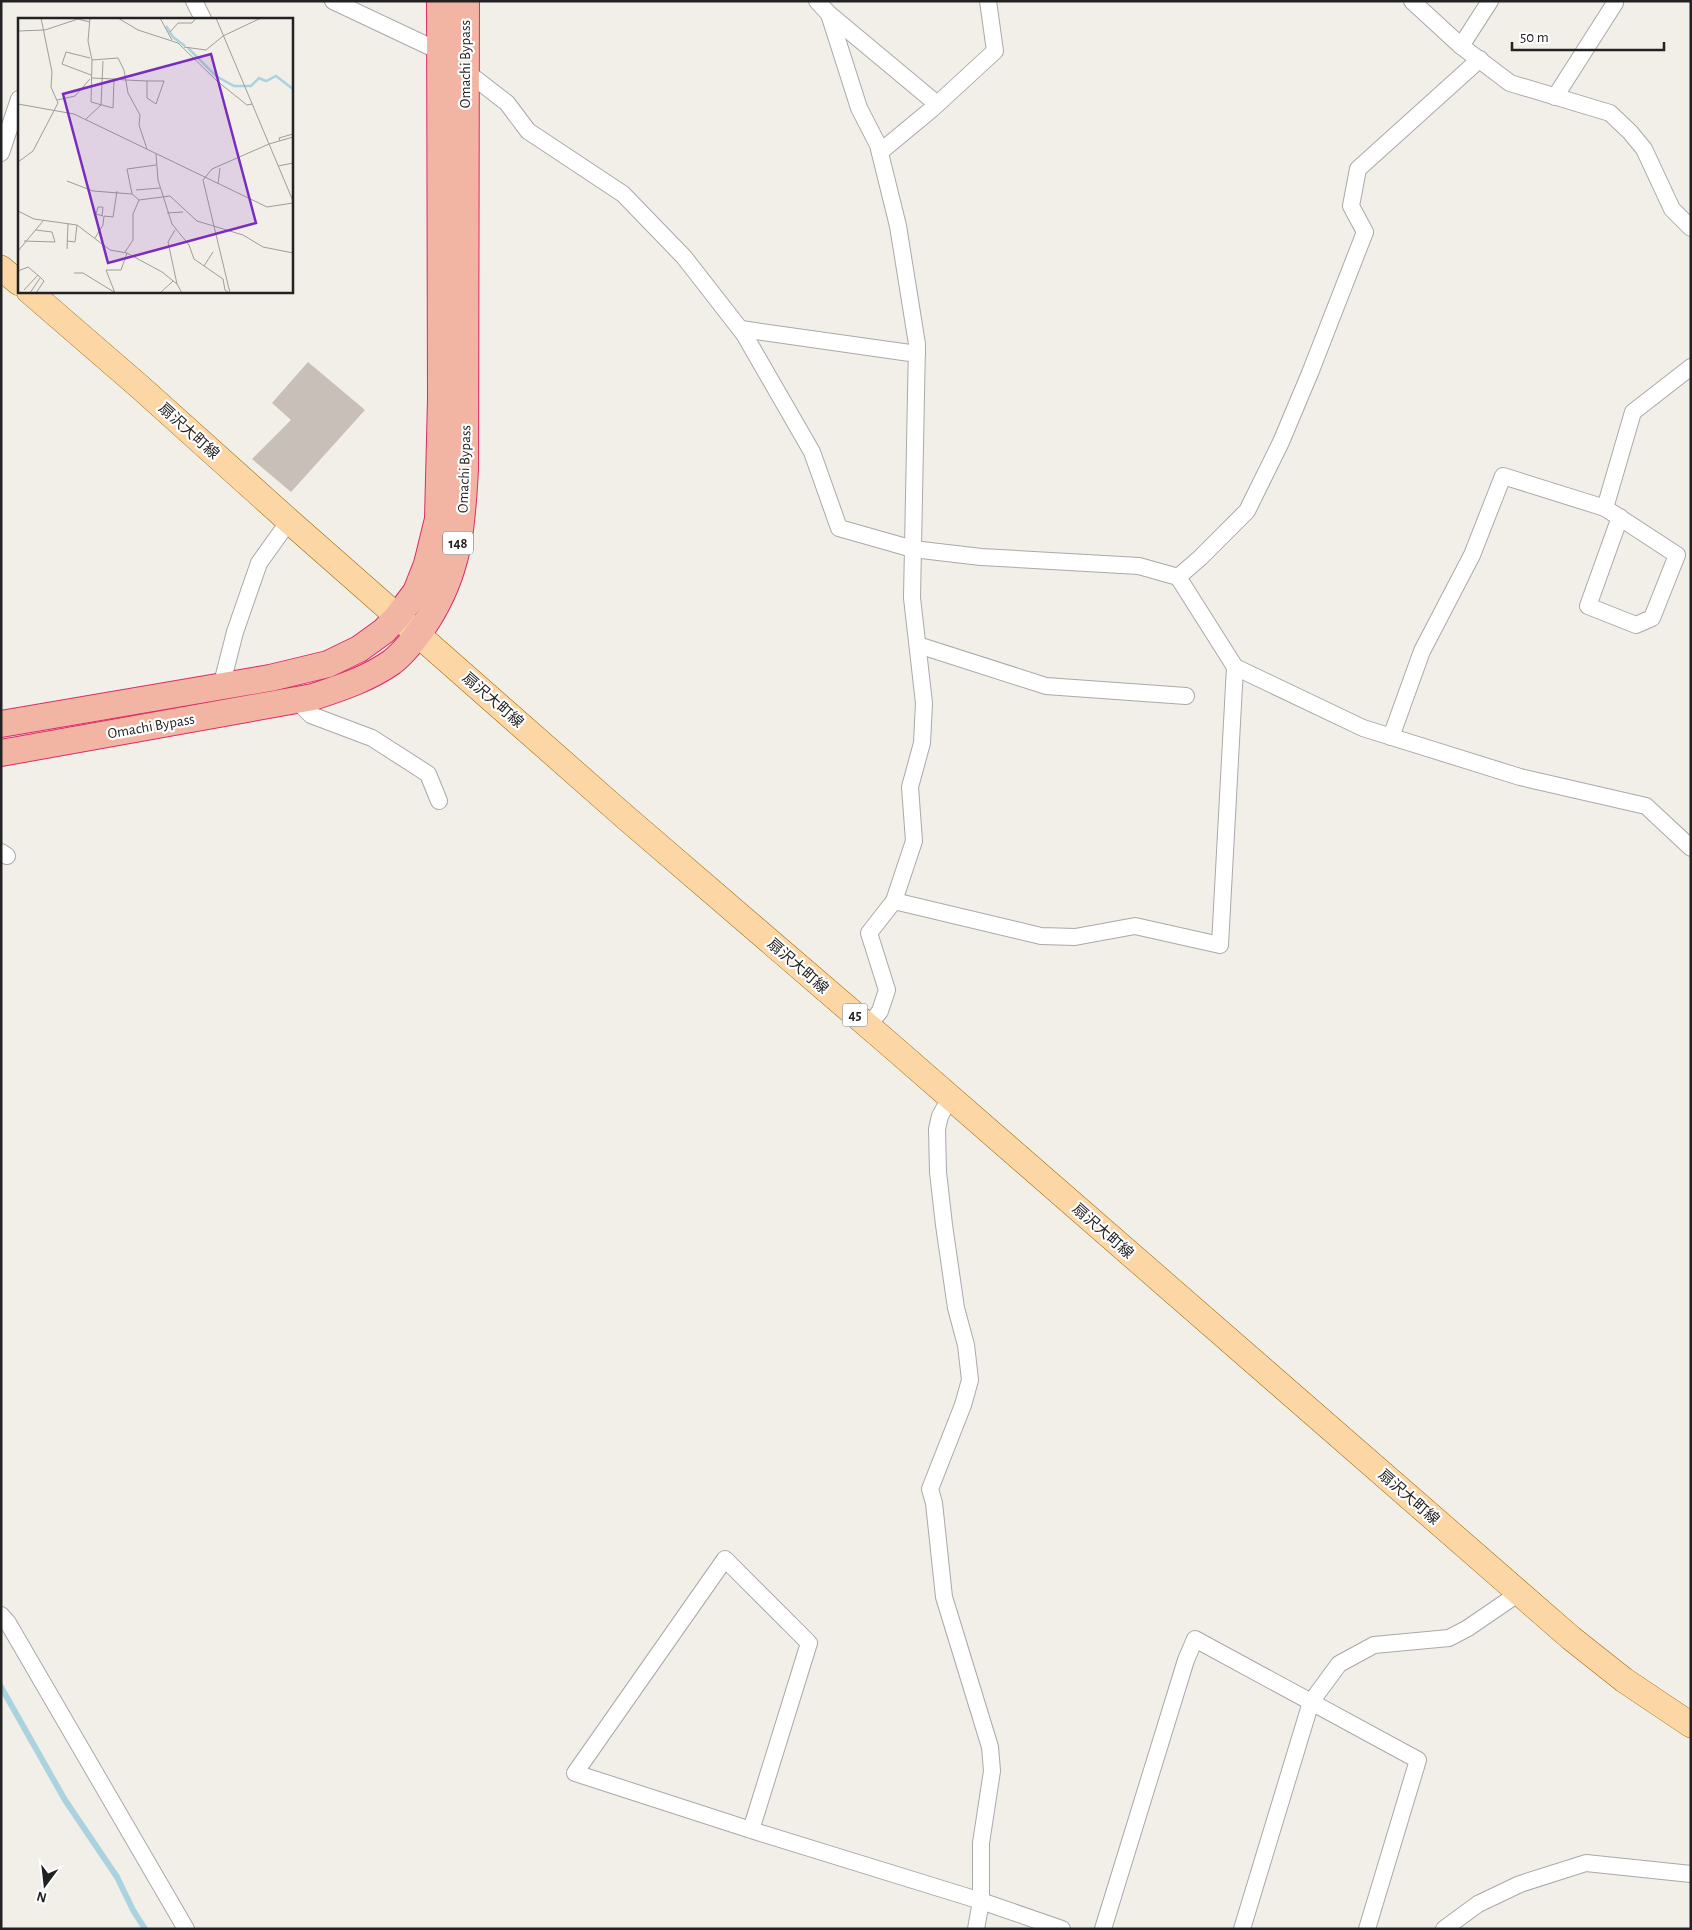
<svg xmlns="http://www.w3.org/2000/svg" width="1692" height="1930" font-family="'Alegreya Sans','Noto Sans JP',sans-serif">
	<rect width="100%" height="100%" fill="#f2efe9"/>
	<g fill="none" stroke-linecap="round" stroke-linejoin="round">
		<path stroke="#aad3df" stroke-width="6" d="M1 1687 65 1800 117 1877 133 1910 145 1929"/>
	</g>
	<path fill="#c7bfb8" d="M308 362 365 410 291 492 252 459 291 420 272 403Z"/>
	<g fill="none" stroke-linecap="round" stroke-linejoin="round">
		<defs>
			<g id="minor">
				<path d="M194 1 203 19"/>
				<path d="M333 1 441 52 507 103 528 131 623 194 684 257 744 334 812 452 839 528 913 549 981 557 1139 566 1178 577 1235 667 1363 728 1520 777 1646 806 1691 848"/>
				<path d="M817 1 829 14 859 108 878 145 898 226 917 344 912 598 924 703 922 743 910 787 914 841 894 901 869 933 887 990 880 1011 868 1027"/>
				<path d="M1412 1 1461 46 1510 83 1610 113 1630 132 1644 149 1672 209 1691 228"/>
				<path d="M829 14 937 104"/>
				<path d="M1461 46 1490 1"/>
				<path d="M1555 97 1615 3"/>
				<path d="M880 152 932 109 995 51 988 1"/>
				<path d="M1 153 19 99"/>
				<path d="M741 329 917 354"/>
				<path d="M1605 508 1677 555 1652 618 1636 625 1588 606 1620 517"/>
				<path d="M1178 577 1200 558 1247 511 1281 442 1310 373 1365 232 1351 206 1358 169 1480 59"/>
				<path d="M918 645 1046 686 1186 696"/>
				<path d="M221 687 235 632 259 563 289 521"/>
				<path d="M296 700 311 715 372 738 428 774 439 801"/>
				<path d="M1391 737 1422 651 1472 555 1503 476 1605 508 1633 412 1691 367"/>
				<path d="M1 852 7 856"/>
				<path d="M894 901 1041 936 1075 937 1135 926 1220 945 1235 667"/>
				<path d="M950 1098 940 1116 937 1129 938 1172 944 1225 956 1308 966 1345 970 1380 963 1405 930 1489 934 1503 944 1597 990 1747 992 1771 981 1843V1901L976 1929"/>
				<path d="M1 1615 8 1623 186 1929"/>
				<path d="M751 1830 809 1643 725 1559 575 1773 751 1830 981 1901 1062 1929"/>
				<path d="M1103 1929 1186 1660 1195 1639 1418 1760 1367 1929"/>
				<path d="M1242 1929 1311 1702 1339 1664 1374 1645 1449 1638 1468 1628 1519 1593"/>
				<path d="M1444 1929 1478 1904 1520 1884 1586 1863 1691 1874"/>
			</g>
			<g id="primary">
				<path d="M1 268 19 283"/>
				<path d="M29 291 140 387 289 521 624 816 888 1043 1571 1638 1624 1680 1691 1725"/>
			</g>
			<g id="trunk">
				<path d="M1 724 270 678 328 664 359 649 384 631 398 616 416 592 427 564 438 519 441 399 440 1"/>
				<path d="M1 753 313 697C340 688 368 679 392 662 406 651 417 636 427 621 459 571 462 528 465 469L466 1"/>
			</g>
		</defs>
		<use href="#minor" stroke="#a9a9a9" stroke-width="18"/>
		<use href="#primary" stroke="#a06b00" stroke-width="26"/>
		<use href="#trunk" stroke="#dc2a67" stroke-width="28"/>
		<use href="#minor" stroke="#fff" stroke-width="16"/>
		<use href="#primary" stroke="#fcd6a4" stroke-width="25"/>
		<use href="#trunk" stroke="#f2b4a3" stroke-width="26"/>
	</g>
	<g text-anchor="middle" stroke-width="4.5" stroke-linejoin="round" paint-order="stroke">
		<g fill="#fff" stroke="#646464" stroke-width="1">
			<rect x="443" y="531.5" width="30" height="23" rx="4"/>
			<rect x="842.5" y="1003.5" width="25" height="23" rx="4"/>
		</g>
		<g font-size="14" font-weight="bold" fill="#222">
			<text x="458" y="548">148</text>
			<text x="855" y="1020">45</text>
		</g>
		<g font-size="15" fill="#222" stroke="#fff">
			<text transform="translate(465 64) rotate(-90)" y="5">Omachi Bypass</text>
			<text transform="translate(189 431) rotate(42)" y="5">扇沢大町線</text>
			<text transform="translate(464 469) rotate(-88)" y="5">Omachi Bypass</text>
			<text transform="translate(493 700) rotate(41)" y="5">扇沢大町線</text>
			<text transform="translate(151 726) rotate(-10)" y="5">Omachi Bypass</text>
			<text transform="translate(798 966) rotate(41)" y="5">扇沢大町線</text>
			<text transform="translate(1103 1231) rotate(41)" y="5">扇沢大町線</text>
			<text transform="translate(1409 1497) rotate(41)" y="5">扇沢大町線</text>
		</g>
	</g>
	<g transform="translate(18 18)">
		<rect width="275" height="275" fill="#f2efe9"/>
		<path fill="none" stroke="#aad3df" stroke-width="2.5" d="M148 8 155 19 167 28M170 30 198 58 216 68H233L241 60 248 63 258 58 275 71"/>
		<path fill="none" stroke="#9f9d99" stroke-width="1" d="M72 0 70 23 74 42 73 84 95 90 96 61M100 0 120 12 160 25 199 63 229 87 234 86M142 0 154 22M198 0 251 126M0 13 27 12 60 1 72 4M152 14 160 5H174L178 0M166 29 188 32 205 18 243 0M72 40 48 34 44 46 73 57M74 42 100 40 106 52 110 75 122 97 121 107 129 131M73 60 96 61 108 62 129 63H146L138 86 129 80V63M39 82 57 78 72 61M0 86 56 96 249 189 275 185M68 101 83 87 85 43M275 119 251 126 275 183M262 123 261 120 275 116M138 136 140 162 154 206 171 227 176 241 205 261 207 272 211 275M0 144 15 133 40 85 33 69 34 54 23 0M260 148 275 145M49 163 75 173 114 176 121 182 152 178 179 203 225 217 245 229 275 235M200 166 202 150M118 172 142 170M114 176 109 151 138 147M0 193 16 201 59 207 92 232 109 235 144 254 159 266 164 275M149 195 165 194M84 198 85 189H80L78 196 85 198M157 212 150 224 159 266M77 220 85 207 86 198 95 199 99 173M6 223 37 224 34 214 18 212M49 223 57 224 59 207M49 231 50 206M0 233 25 203M107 234 115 222V196L121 182M186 248 195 234M0 253 10 249 22 259 26 263 18 275M56 255H65L96 274M6 272 20 257M12 275 22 260M97 275 88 252H103L109 235M142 275 155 263M212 275 185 162 194 151 251 126"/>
		<path fill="#7b2cbf" fill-opacity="0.15" stroke="#7b2cbf" stroke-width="2.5" d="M193 36 238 205 90 245 45 76Z"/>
		<rect width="275" height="275" fill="none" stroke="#222" stroke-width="2.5"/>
	</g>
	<rect width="1692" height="1930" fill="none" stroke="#222222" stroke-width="5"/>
	<g transform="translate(45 1885) rotate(195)" stroke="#ffffff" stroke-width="4" paint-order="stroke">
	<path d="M0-4L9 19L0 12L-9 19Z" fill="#222222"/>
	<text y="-8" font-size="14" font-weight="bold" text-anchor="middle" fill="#222222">N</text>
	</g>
	<path d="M1512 42v8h152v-8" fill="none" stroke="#222222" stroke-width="2.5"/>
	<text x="1520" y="42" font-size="15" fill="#222222" stroke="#ffffff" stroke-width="4" paint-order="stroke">50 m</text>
</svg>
